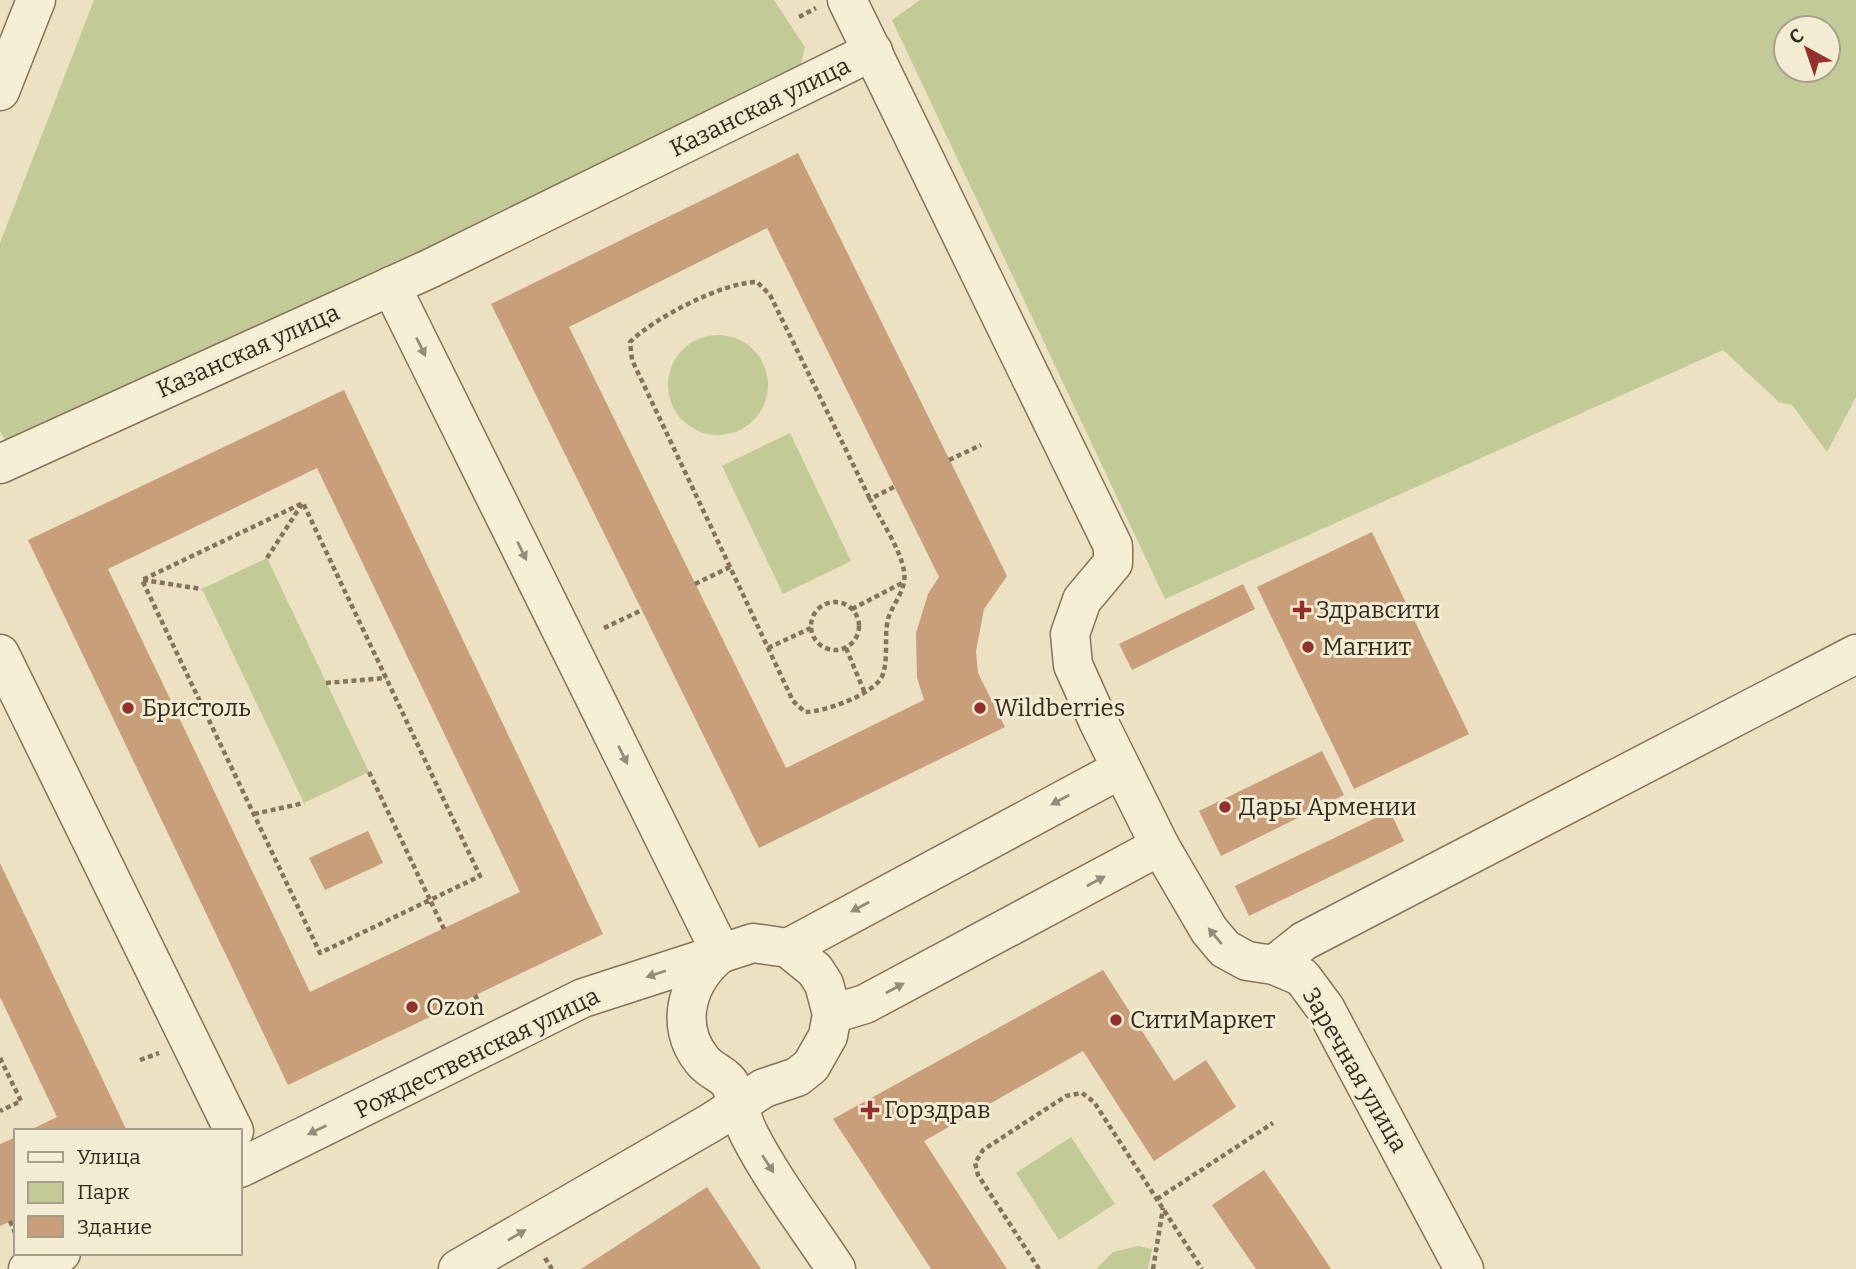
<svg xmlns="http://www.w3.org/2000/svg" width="1856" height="1269" font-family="Bitter,serif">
	<rect width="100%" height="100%" fill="#ece1c3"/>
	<g fill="#c2ca98" fill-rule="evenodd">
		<path d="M94 0H774L805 47 801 64 359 282 5 440 0 431V243Z"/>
		<path d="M920 0H1856V397L1827 452 1792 405 1779 402 1723 350 1165 599 892 20ZM1786 28H1828V70H1786Z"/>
		<circle cx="718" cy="385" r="50"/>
		<path d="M790 433 851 561 783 594 722 466Z"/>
		<path d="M267 558 369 772 304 803 202 589Z"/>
		<path d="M1071 1137 1115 1204 1059 1240 1016 1173Z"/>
		<path d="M1138 1246 1152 1249 1148 1269H1096L1113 1252Z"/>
	</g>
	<g fill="#c99e7b" fill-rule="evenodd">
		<path d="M798 153 1007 576 984 609 976 651 978 673 1005 727 759 848 491 304ZM767 228 939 577 928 594 916 633 917 678 924 700 786 768 569 327Z"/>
		<path d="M344 390 603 934 288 1085 28 540ZM317 468 520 892 310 992 108 569Z"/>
		<path d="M1372 532 1469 734 1354 789 1257 587Z"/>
		<path d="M1243 584 1255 609 1132 670 1119 644Z"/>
		<path d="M1322 751 1344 795 1221 856 1199 811Z"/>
		<path d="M1390 811 1404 841 1249 916 1235 886Z"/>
		<path d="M368 831 383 863 325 890 309 858Z"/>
		<path d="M0 863 127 1131H28L57 1117 0 997Z"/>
		<path d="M1103 970 1174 1081 1206 1060 1236 1107 1154 1161 1083 1051 924 1141 1007 1269H931L833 1119Z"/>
		<path d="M16 1137V1219L0 1226V1144Z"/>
		<path d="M1264 1170 1308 1234 1331 1269H1256L1212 1205Z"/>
		<path d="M707 1187 761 1269H581Z"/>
	</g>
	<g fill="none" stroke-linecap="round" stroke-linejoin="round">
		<defs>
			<g id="minor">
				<path d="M847 0 1113 546V563L1082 600 1070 634 1073 665 1099 723 1160 846 1209 930 1225 949 1247 961 1274 965 1302 977 1325 1008 1464 1269"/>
				<path d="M0 91 36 0"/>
				<path d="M391 286 721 953"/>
				<path d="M0 464 429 269 873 51"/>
				<path d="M0 654 234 1131"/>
				<path d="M788 948 1121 769"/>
				<path d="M721 953C688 979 673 1024 702 1060 709 1070 725 1075 730 1084 738 1099 741 1118 749 1134 773 1181 807 1225 836 1269"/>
				<path d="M1274 965 1304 941 1856 654"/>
				<path d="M832 1014 865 1004 1160 846"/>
				<path d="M240 1168 583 998 753 943 788 948 815 970 824 984 832 1014 828 1036 811 1066 797 1077 764 1088 712 1122 458 1269"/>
				<path d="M28 1269 61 1253"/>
			</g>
		</defs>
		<use href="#minor" stroke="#86735b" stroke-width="41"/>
		<g stroke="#86735b" stroke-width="4.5" stroke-dasharray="5 3.5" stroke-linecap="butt">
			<path d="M799 17 816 8"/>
			<path d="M949 460 981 445"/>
			<path d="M267 558 302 504"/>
			<path d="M730 567 632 360 630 342C654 318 723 282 757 282L770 295 870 499"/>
			<path d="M143 580 202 589"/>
			<path d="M695 584 730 567 793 701 805 712C824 712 877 694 883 674 889 655 883 635 889 616 895 601 907 588 904 571 900 548 881 521 870 499L894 487"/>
			<circle cx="835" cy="626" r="24"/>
			<path d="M852 609 904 582"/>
			<path d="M604 628 642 610"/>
			<path d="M768 648 811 628"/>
			<path d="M846 648 864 691"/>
			<path d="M326 683 386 678"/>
			<path d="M369 772 430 900 480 876 303 503 142 580 320 953 430 900 444 929"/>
			<path d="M254 814 304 803"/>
			<path d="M475 995 482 1010"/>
			<path d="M0 1058 21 1101 0 1111"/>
			<path d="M140 1060 159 1053"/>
			<path d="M1157 1199 1273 1123"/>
			<path d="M10 1221 16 1235"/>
			<path d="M545 1258 552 1269"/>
			<path d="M1039 1269 978 1175 975 1163 983 1150 1066 1096 1082 1093 1094 1102 1202 1269"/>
			<path d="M1153 1269 1163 1208"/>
		</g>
		<use href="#minor" stroke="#f7eed6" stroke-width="38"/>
	</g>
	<defs><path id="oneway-solid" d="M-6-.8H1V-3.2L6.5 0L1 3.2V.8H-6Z" transform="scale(1.75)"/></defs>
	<g fill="#968c7a">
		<use href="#oneway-solid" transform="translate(421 347) rotate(64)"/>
		<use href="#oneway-solid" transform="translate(522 551) rotate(64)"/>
		<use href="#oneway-solid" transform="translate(623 755) rotate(64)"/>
		<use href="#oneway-solid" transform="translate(1060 800) rotate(152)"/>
		<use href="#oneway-solid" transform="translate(1096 881) rotate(-28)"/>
		<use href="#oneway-solid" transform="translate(860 907) rotate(152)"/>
		<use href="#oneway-solid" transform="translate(1215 936) rotate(-130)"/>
		<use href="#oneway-solid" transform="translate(656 974) rotate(162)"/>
		<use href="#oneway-solid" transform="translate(895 988) rotate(-28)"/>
		<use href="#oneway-solid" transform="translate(317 1130) rotate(154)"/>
		<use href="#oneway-solid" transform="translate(768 1164) rotate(57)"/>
		<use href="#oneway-solid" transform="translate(517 1235) rotate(-30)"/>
	</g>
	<g fill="#92302e" stroke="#f4ebd3" stroke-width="2.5">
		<path d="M1298.5 599.5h7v7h7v7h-7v7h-7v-7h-7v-7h7z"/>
		<circle cx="1308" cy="647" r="7"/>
		<circle cx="128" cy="708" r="7"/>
		<circle cx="980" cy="708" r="7"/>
		<circle cx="1225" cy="807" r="7"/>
		<circle cx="412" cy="1007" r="7"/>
		<circle cx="1116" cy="1020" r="7"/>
		<path d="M866.5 1099.5h7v7h7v7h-7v7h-7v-7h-7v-7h7z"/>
	</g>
	<g text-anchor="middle" stroke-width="6" stroke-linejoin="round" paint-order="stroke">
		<g font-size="24" fill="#362b1e" stroke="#f4ebd3">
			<text transform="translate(760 107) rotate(-26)" y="8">Казанская улица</text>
			<text transform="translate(248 351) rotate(-24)" y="8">Казанская улица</text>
			<text transform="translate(477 1053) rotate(-26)" y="8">Рождественская улица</text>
			<text transform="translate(1355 1070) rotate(60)" y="8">Заречная улица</text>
		</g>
		<g font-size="24" fill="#362b1e" stroke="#f4ebd3" text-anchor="start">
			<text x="1316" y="618">Здравсити</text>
			<text x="1322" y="655">Магнит</text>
			<text x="142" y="716">Бристоль</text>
			<text x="994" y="716">Wildberries</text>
			<text x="1239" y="815">Дары Армении</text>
			<text x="426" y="1015">Ozon</text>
			<text x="1130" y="1028">СитиМаркет</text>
			<text x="884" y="1118">Горздрав</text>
		</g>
	</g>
	<rect x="14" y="1129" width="228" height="126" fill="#f4ebd3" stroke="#a89e8b" stroke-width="2"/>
	<rect x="28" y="1152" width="35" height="10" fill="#f7eed6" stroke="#a89e8b" stroke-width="2"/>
	<text x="77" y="1164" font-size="21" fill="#362b1e">Улица</text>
	<rect x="28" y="1182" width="35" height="21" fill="#c2ca98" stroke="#a89e8b" stroke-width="2"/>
	<text x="77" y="1199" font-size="21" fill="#362b1e">Парк</text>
	<rect x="28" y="1216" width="35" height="21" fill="#c99e7b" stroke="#a89e8b" stroke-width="2"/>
	<text x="77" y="1234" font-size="21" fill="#362b1e">Здание</text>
	<g transform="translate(1807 49) rotate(320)"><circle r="33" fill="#f4ebd3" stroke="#a89e8b" stroke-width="2"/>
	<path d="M0-5L12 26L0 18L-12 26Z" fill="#92302e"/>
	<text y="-10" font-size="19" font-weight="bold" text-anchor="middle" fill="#362b1e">С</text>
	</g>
</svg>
